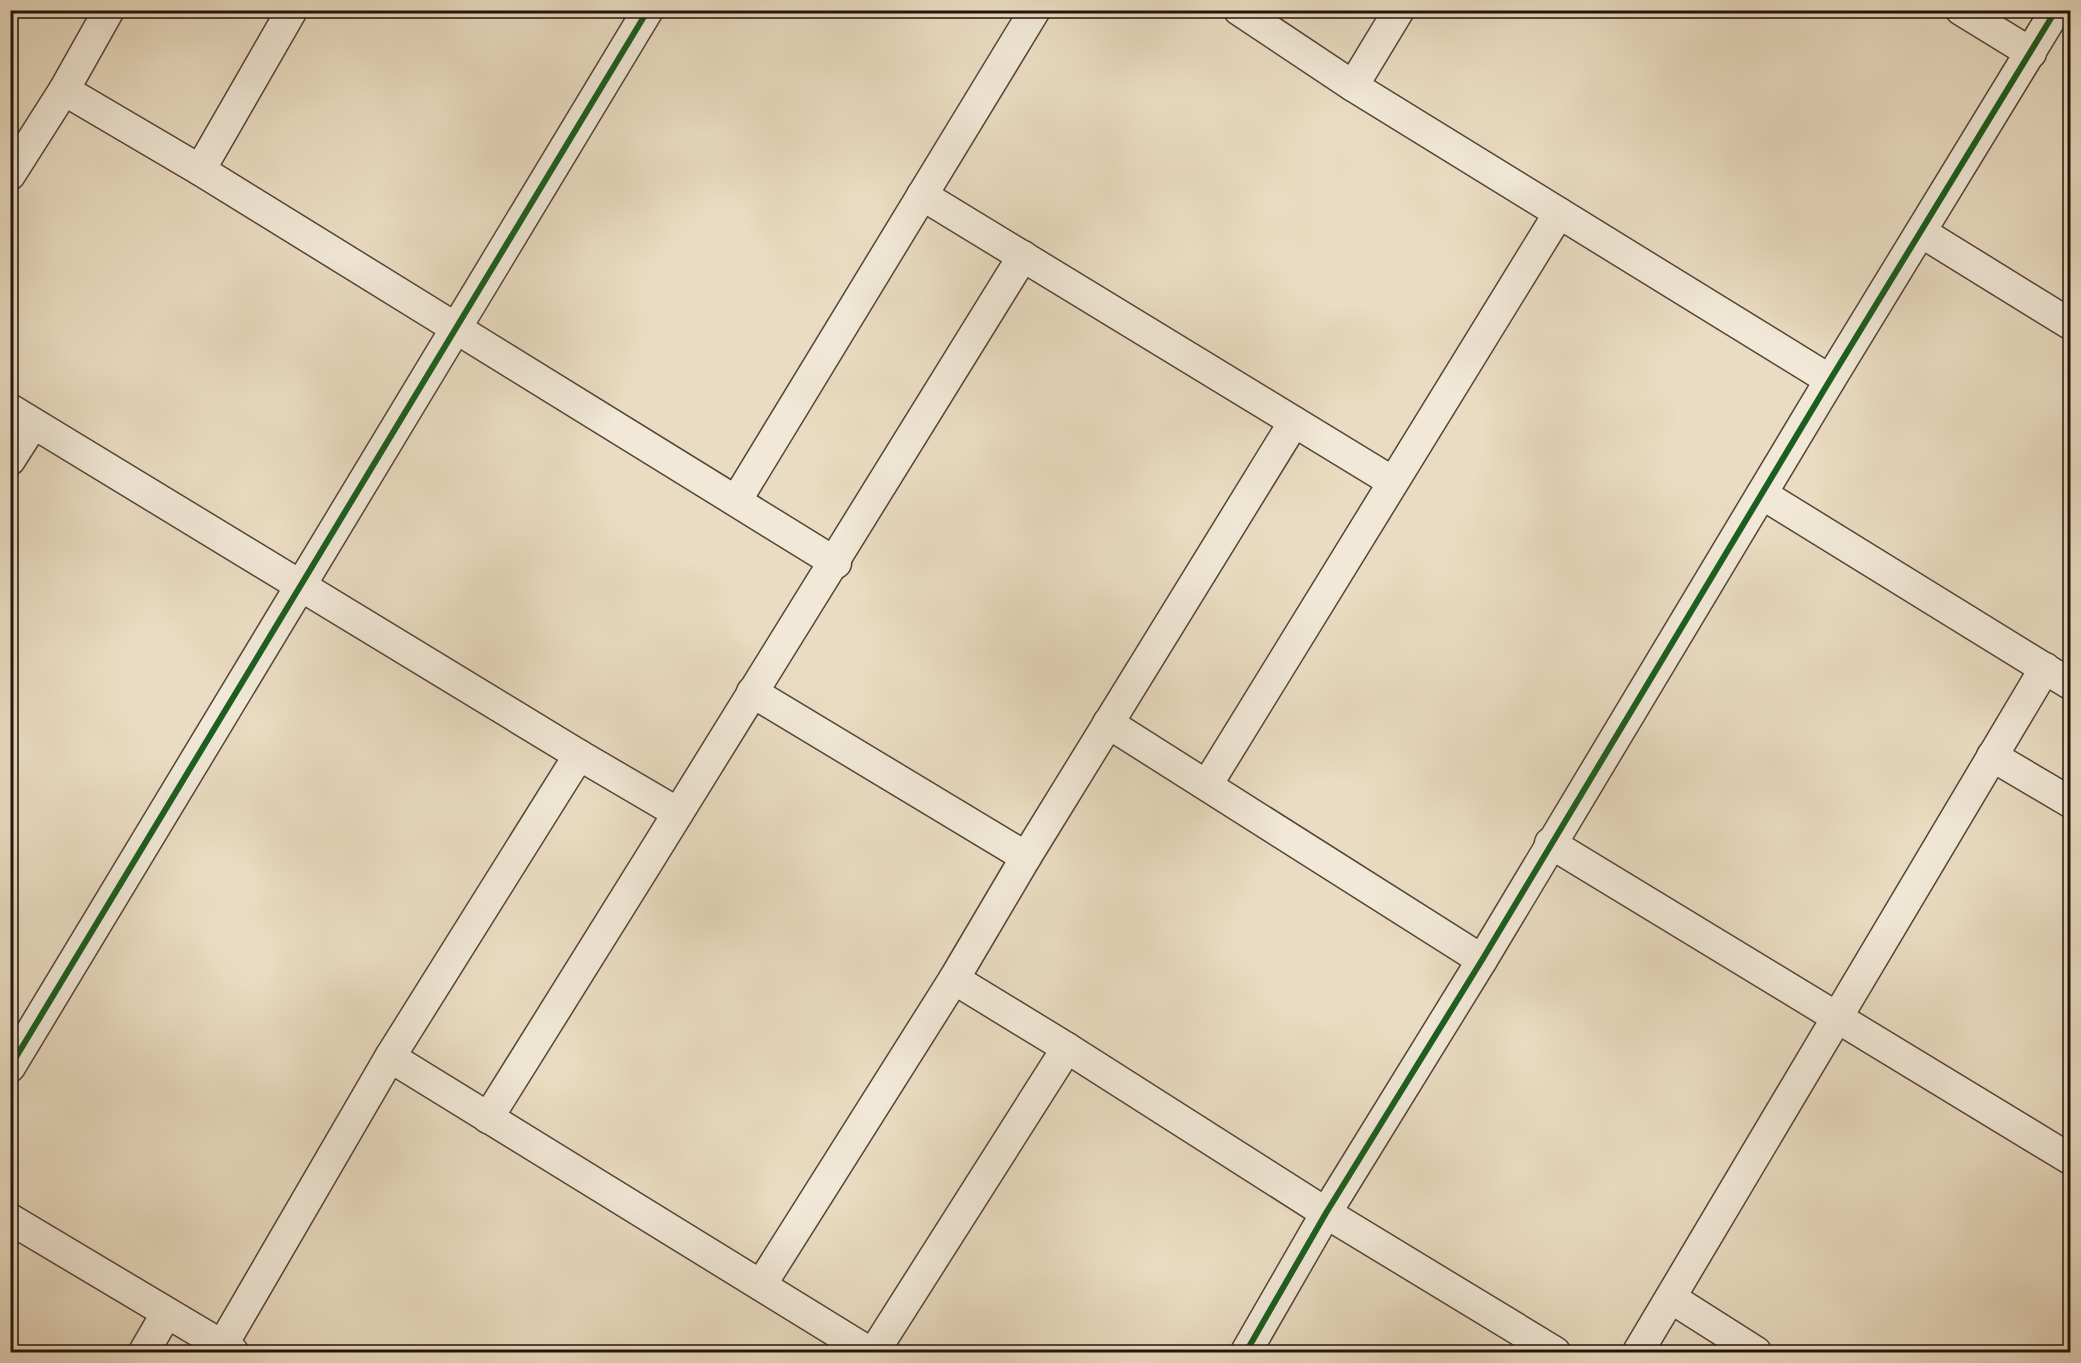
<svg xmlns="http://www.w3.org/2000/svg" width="2081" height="1363" font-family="'IM FELL English',serif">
	<rect width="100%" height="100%" fill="#eadcc2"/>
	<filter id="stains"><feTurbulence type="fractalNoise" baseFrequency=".00333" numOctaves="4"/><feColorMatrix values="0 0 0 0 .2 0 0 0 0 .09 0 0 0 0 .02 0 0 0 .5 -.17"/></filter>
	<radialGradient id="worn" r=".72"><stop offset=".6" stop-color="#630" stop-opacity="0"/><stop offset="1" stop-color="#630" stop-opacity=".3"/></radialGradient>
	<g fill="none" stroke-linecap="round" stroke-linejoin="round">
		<defs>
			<g id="minor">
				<path d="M1239 10 1353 86 1830 380"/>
				<path d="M1961 10 2031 53"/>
				<path d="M1353 86 1399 10"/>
				<path d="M64 90 200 170 836 563"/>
				<path d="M200 170 292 10"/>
				<path d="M10 175 64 90 109 10"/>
				<path d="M922 195 1393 482"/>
				<path d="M1921 232 2070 324"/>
				<path d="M10 409 579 755 678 813"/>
				<path d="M10 460 33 424"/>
				<path d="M1762 494 2070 684"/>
				<path d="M736 501 1035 10"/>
				<path d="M752 692 1026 857"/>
				<path d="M1108 723 1482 960"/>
				<path d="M1992 756 2070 802"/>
				<path d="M1207 785 1559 213"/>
				<path d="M1550 843 2070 1159"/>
				<path d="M954 979 1067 1048 1326 1213 1555 1352"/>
				<path d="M390 1057 869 1352"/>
				<path d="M10 1067 648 10"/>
				<path d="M488 1118C667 831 847 544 1023 256"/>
				<path d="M10 1219 233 1352"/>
				<path d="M761 1285 954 979 1026 857 1294 422"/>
				<path d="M1671 1298 1756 1352"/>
				<path d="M222 1346 390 1057 579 755"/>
				<path d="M144 1352 166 1314"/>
				<path d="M874 1352 1067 1048"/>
				<path d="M1246 1352 1326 1213 1482 960 1830 380 2056 10"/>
				<path d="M1638 1352 2045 668"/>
			</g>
		</defs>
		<use href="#minor" stroke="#544538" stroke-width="33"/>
		<use href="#minor" stroke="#f1e8d7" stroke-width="30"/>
		<defs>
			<g id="cycleway">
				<path d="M10 1067 648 10"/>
				<path d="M1246 1352 1326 1213 1482 960 1830 380 2056 10"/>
			</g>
		</defs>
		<use href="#cycleway" stroke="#f1e8d7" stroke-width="10"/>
		<use href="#cycleway" stroke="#1b5e20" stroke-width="6"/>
	</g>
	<rect width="2081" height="1363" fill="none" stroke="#eadcc2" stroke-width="36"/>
	<rect x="12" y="12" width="2057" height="1339" fill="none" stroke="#22130a" stroke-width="3"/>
	<rect x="18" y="18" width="2045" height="1327" fill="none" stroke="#22130a" stroke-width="1.5"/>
	<rect width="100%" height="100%" filter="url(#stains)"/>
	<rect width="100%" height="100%" fill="url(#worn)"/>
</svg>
